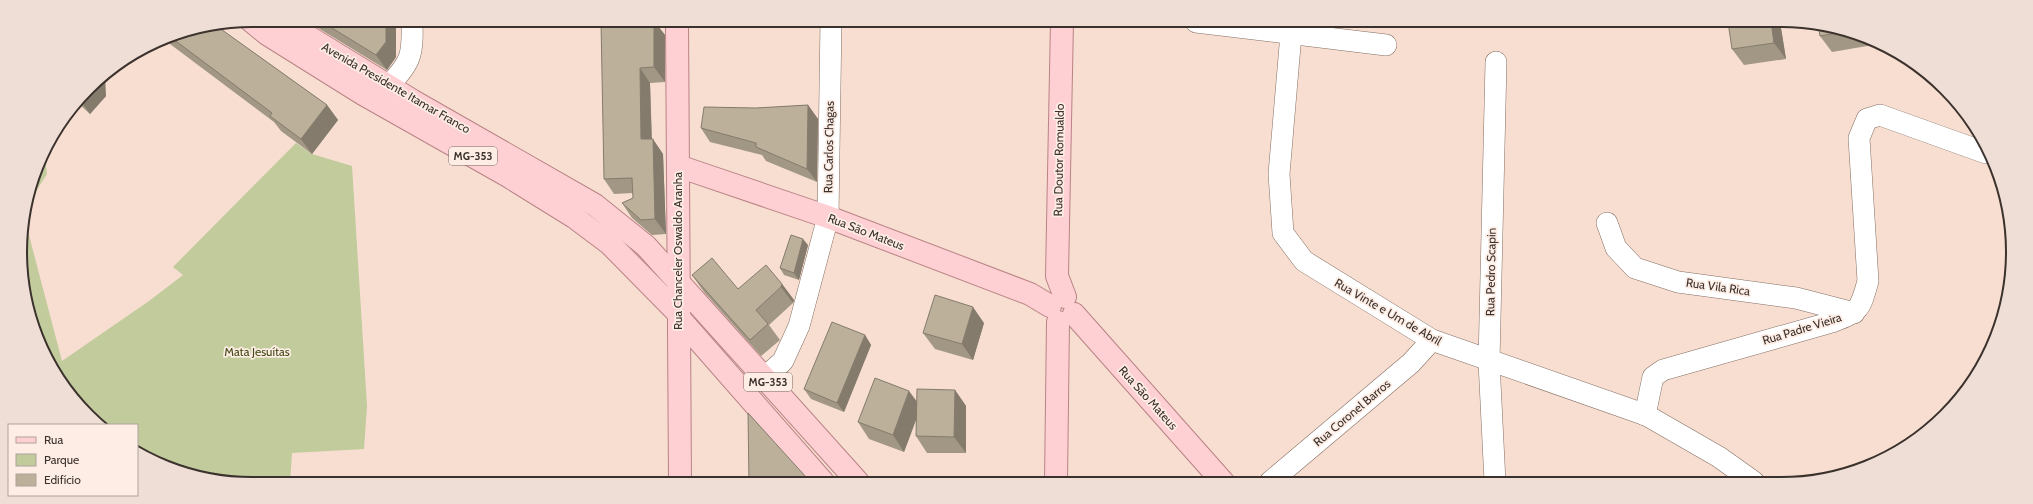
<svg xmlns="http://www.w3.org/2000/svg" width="2033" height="504" font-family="Cabin,sans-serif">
	<rect width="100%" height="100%" fill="#f7ded1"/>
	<g fill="#c1cb9c">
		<path d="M296 143 312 154 352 166 367 406 364 449 292 453 290 482H221L137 453V425H104L68 393 32 326 21 237 25 220 62 361 149 301 183 275 173 267Z"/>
		<path d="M44 151 47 174 31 199Z"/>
	</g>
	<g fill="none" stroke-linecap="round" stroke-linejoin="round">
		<defs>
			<g id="minor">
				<path d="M1196 22 1386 45"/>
				<path d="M1291 34 1279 174 1283 233 1304 261 1432 340 1646 415 1719 457 1754 482"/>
				<path d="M388 86C412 62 413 54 412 20"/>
				<path d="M1607 223 1616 248 1635 268 1678 282 1796 298 1854 313"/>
				<path d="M764 378 783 361 799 326 828 217 831 21"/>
				<path d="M1645 415 1653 377 1663 370 1832 322C1860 311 1860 310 1868 281L1859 138 1867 119 1880 115 1986 153"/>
				<path d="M1270 482 1411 363 1432 340"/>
				<path d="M1495 482 1489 362 1496 62"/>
			</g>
			<g id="major">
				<path d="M250 20 267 34 363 94 508 176 574 217 610 244 679 314 680 319 823 482"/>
				<path d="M281 20 413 101 595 205 646 246 858 482"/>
				<path d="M677 21 680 482"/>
				<path d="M1062 21 1057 276 1065 297"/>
				<path d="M678 166 828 217 1030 294 1050 306"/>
				<path d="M1074 314 1223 482"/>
				<path d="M1056 482 1058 322"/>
			</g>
		</defs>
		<use href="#minor" stroke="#846e62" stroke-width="22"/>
		<use href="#major" stroke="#b98385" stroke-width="24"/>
		<use href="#minor" stroke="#fff" stroke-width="21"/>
		<use href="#major" stroke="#fecfd3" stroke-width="22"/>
	</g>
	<g fill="#a29784">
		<path d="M305 20H396V57L387 70Z"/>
		<path d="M654 21 665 35V82L650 83 652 139 663 154 666 234 652 235 632 218 622 203 633 198V193L614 194 604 179Z"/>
		<path d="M1780 22 1786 59 1744 65 1732 49Z"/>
		<path d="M1818 24 1873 43V45L1832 52 1820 36Z"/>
		<path d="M218 27 327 105 338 120 312 154 281 131 274 122 162 38Z"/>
		<path d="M99 78 106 96 90 114 79 104Z"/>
		<path d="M808 105 818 119 817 182 766 161 762 155 710 142 701 128 756 108Z"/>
		<path d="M808 245 799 280 784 275 780 268Z"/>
		<path d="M692 275 738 289 782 284 794 300 793 303 769 325 780 340 761 356 704 292Z"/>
		<path d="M984 323 973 360 935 349 923 333Z"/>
		<path d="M865 335 871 345 844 412 811 399 804 389Z"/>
		<path d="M955 390 966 406V453H927L916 436V419L904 452 869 439 858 422 917 401Z"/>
		<path d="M806 477 809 482H749Z"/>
	</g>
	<g fill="#847b6c">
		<path d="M386 20H396V57L387 70 376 55Z"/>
		<path d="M654 21 665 35V82L654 67Z"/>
		<path d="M1771 22H1780L1786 59 1774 43Z"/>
		<path d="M640 68 650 83 652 154 641 139Z"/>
		<path d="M105 74 106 96 90 114 83 104 99 78Z"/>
		<path d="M327 105 338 120 312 154 301 139Z"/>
		<path d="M808 105 818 119 817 182 807 169Z"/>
		<path d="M653 139 663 154 666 234 655 219Z"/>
		<path d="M803 239 808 245 799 280 794 273Z"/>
		<path d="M782 284 794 300 793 303 781 287Z"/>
		<path d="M973 307 984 323 973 360 962 344Z"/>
		<path d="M865 335 871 345 844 412 837 403Z"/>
		<path d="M955 390 966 406V453L954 437Z"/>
		<path d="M909 391 921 407 904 452 893 435Z"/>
	</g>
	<g fill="#bcb09a" stroke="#847b6c">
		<path d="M319 20H386V42L376 55Z"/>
		<path d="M654 21V67L640 68 641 139H653L655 219 641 220 622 203 633 198 632 178 604 179 601 22Z"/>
		<path d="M1728 22H1771L1774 43 1732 49Z"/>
		<path d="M1818 24 1842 32 1820 36Z"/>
		<path d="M218 27 327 105 301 139 270 116 272 113 169 36Z"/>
		<path d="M99 78V86L83 104 80 102Z"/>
		<path d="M808 105 807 169 756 147V143L701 128 704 107 756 108Z"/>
		<path d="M791 235 803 239 794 273 780 268Z"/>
		<path d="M712 258 738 289 766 265 782 284 781 287 756 310 768 324 750 340 692 275Z"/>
		<path d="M935 295 973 307 962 344 923 333Z"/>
		<path d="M832 322 865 335 837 403 804 389Z"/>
		<path d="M875 378 909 391 893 435 858 422Z"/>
		<path d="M917 389 955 390 954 437 916 436Z"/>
		<path d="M748 413 806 477 799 482H749Z"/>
	</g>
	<g text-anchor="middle" stroke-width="3.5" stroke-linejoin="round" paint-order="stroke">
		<g fill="#fdede5" stroke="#766a64" stroke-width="1">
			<rect x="449" y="147" width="48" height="18" rx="3"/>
			<rect x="744" y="373" width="48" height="18" rx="3"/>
		</g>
		<g font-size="11" font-weight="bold" fill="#3c322d">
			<text x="473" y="160">MG-353</text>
			<text x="768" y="386">MG-353</text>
		</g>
		<g font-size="12" fill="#3c322d" stroke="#fdede5">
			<text transform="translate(396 88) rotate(30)" y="4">Avenida Presidente Itamar Franco</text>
			<text transform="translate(829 147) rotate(-89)" y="4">Rua Carlos Chagas</text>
			<text transform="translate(1059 160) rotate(-89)" y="4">Rua Doutor Romualdo</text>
			<text transform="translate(866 232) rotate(21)" y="4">Rua São Mateus</text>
			<text transform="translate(678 251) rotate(-90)" y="4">Rua Chanceler Oswaldo Aranha</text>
			<text transform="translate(1491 272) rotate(-89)" y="4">Rua Pedro Scapin</text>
			<text transform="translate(1718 287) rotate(8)" y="4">Rua Vila Rica</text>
			<text transform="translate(1388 312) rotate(30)" y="4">Rua Vinte e Um de Abril</text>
			<text transform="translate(1802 329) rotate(-17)" y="4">Rua Padre Vieira</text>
			<text transform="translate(1148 398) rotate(48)" y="4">Rua São Mateus</text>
			<text transform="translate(1352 413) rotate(-40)" y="4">Rua Coronel Barros</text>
		</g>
		<g font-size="12" fill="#424a15" stroke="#fdede5">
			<text x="257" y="356">Mata Jesuítas</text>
		</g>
	</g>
	<path d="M0 0H2033V504H0ZM252 27H1781A225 225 0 0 1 2006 252V252A225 225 0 0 1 1781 477H252A225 225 0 0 1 27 252V252A225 225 0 0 1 252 27Z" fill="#eeded6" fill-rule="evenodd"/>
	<path fill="none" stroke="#3c322d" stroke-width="2" d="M252 27H1781A225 225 0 0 1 2006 252V252A225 225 0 0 1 1781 477H252A225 225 0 0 1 27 252V252A225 225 0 0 1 252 27Z"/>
	<rect x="8" y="424" width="130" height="72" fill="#fdede5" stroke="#b0a29b"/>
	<rect x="16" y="437" width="20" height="6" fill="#fecfd3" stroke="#b0a29b"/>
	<text x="44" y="444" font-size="12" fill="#3c322d">Rua</text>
	<rect x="16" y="454" width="20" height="12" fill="#c1cb9c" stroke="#b0a29b"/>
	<text x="44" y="464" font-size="12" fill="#3c322d">Parque</text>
	<rect x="16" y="474" width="20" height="12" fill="#bcb09a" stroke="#b0a29b"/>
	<text x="44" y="484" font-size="12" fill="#3c322d">Edifício</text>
</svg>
